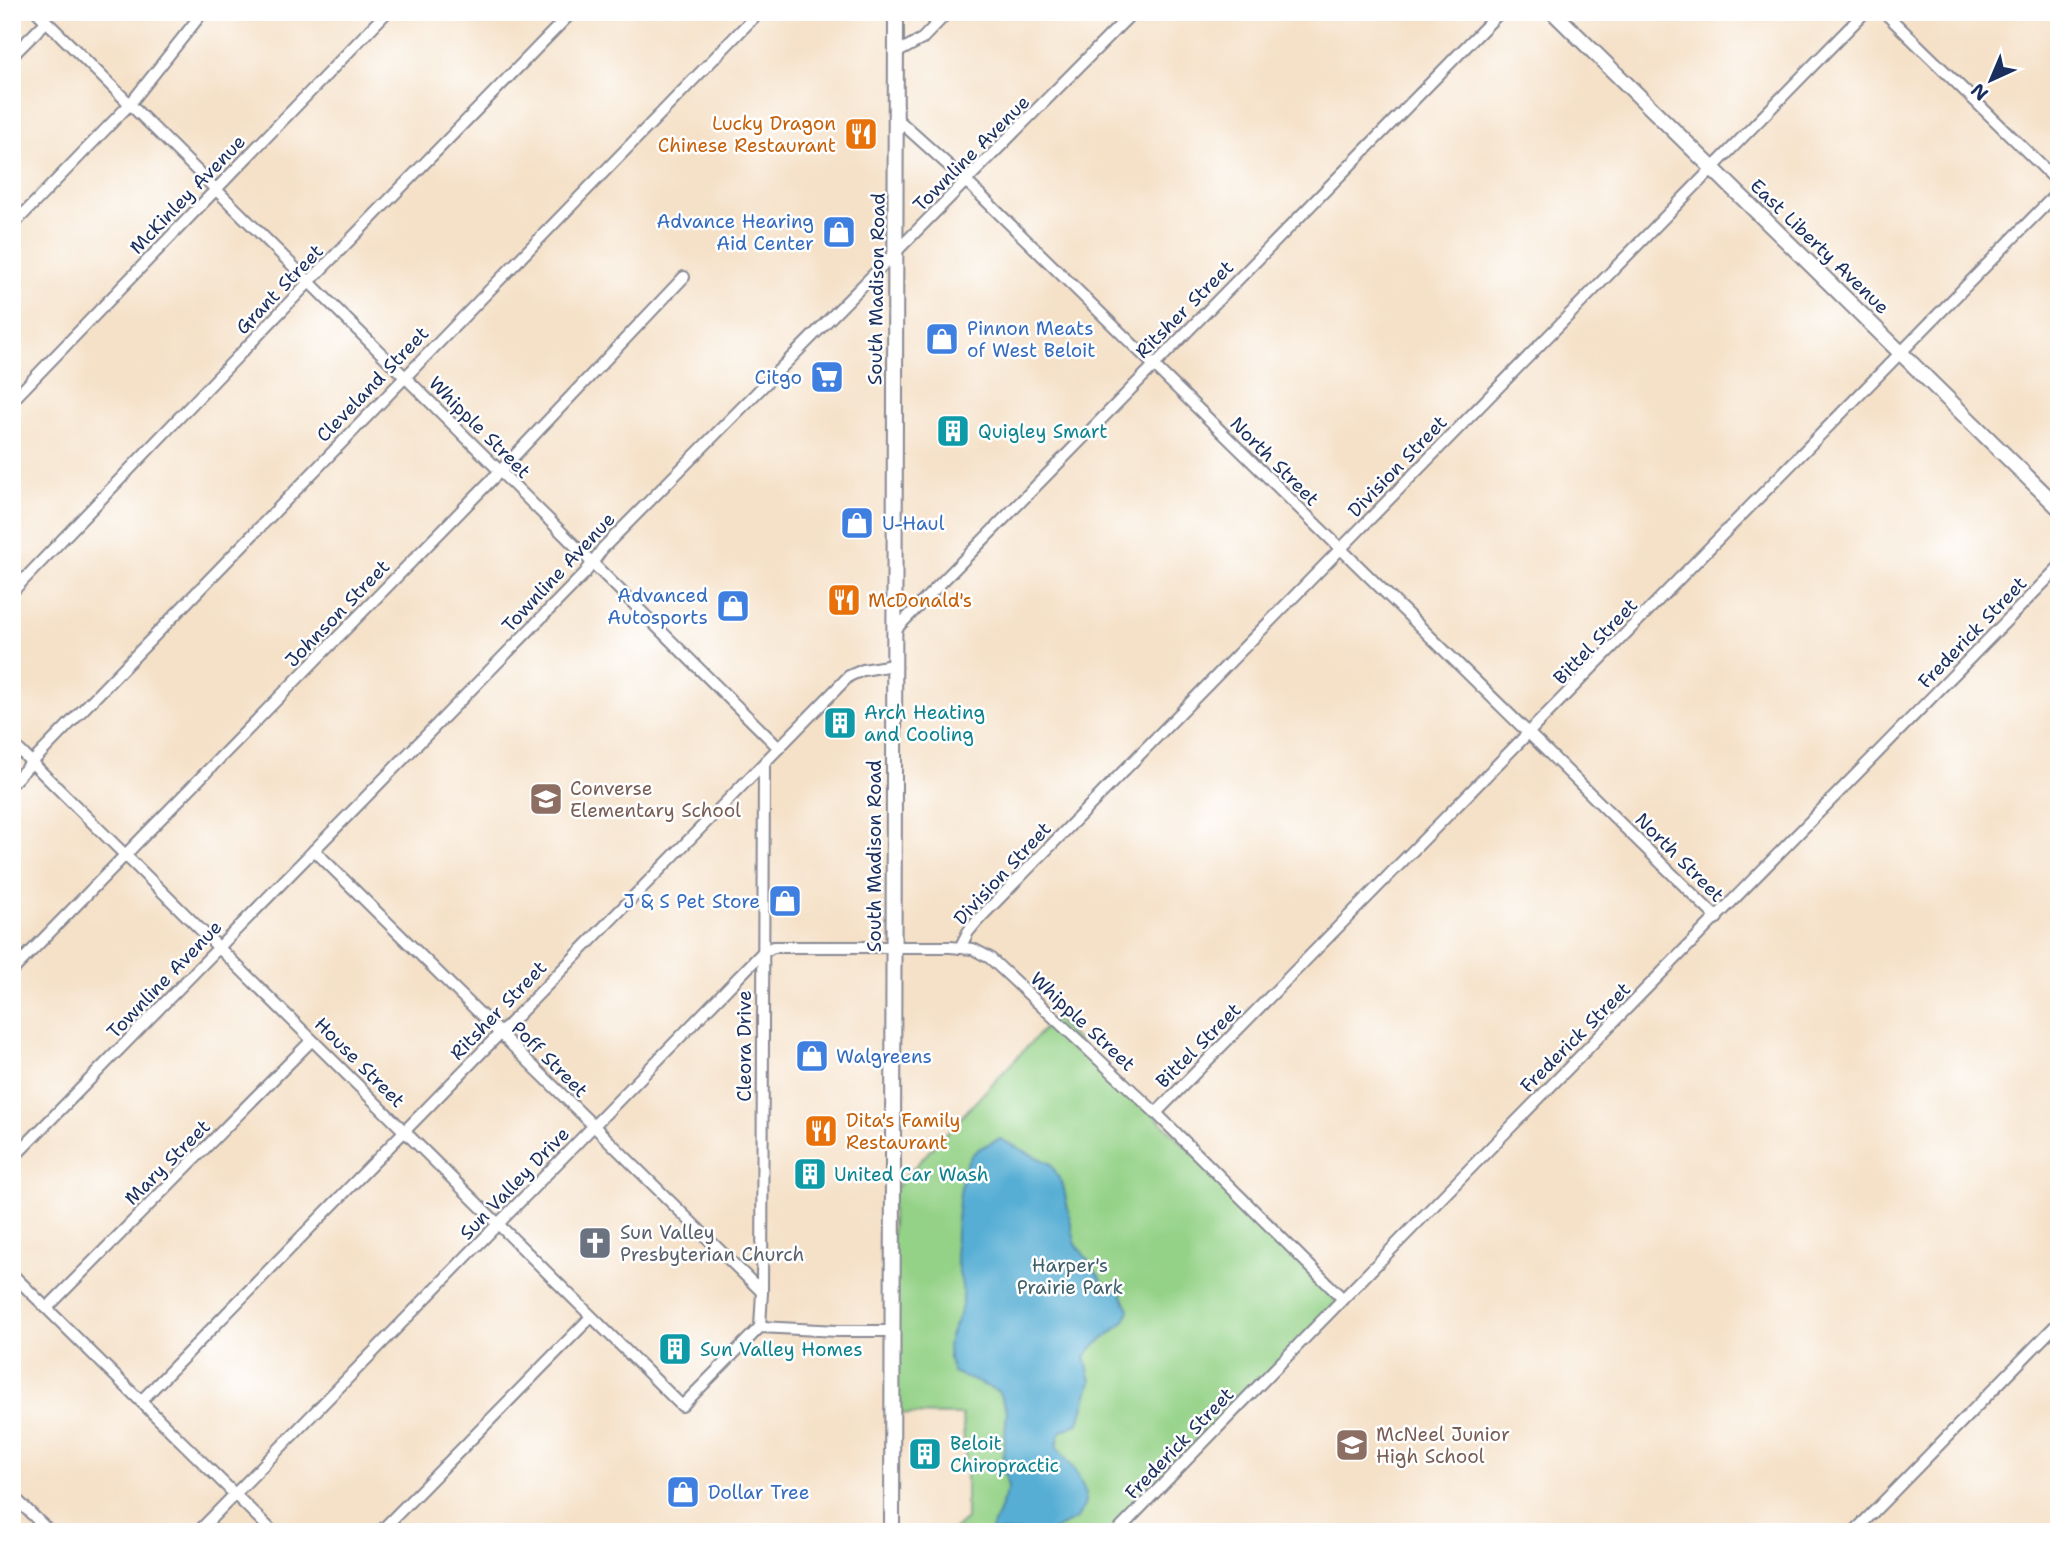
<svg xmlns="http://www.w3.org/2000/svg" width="2071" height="1544" font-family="'Shantell Sans',sans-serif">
	<rect width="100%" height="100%" fill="#fff"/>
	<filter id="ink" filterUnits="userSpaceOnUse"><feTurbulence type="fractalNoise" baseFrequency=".0143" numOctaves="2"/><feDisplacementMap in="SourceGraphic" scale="14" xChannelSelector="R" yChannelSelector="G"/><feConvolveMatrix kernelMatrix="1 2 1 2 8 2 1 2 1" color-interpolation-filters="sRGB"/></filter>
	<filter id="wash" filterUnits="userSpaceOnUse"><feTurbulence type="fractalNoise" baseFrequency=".00686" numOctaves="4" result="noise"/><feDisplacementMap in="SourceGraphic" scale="28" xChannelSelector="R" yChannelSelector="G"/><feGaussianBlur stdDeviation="1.57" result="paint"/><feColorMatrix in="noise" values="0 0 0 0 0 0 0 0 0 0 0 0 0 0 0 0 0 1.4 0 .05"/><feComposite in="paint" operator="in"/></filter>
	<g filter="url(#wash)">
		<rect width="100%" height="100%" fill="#f5e1c8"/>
		<path fill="#94d287" stroke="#588072" stroke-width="2" d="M1054 1018 1342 1298 1117 1532H951L966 1519V1466L962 1415 892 1414V1191Z"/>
		<path fill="#57aed4" stroke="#396e99" stroke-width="2" d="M1000 1139 1051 1164 1063 1185 1075 1242 1103 1282 1120 1292 1129 1309 1125 1321 1092 1348 1085 1357 1091 1381 1079 1423 1060 1432 1057 1447 1078 1475 1086 1494 1084 1506 1077 1519 1050 1532H991L1008 1488 1003 1463 1007 1410 998 1391 953 1372C939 1333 959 1331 963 1299 964 1285 957 1270 956 1256 954 1239 960 1173 969 1159 976 1148 988 1144 1000 1139Z"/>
	</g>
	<g filter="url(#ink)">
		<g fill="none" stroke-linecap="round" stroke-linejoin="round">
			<defs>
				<g id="minor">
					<path d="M37 12 779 748"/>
					<path d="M1884 12 2059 183"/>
					<path d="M896 53 922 39 948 12"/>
					<path d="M12 56 46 22"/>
					<path d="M896 118 967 182 1717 918"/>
					<path d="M12 226 130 104 203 12"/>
					<path d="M12 401 387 12"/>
					<path d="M12 592 310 281 572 12"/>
					<path d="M894 631 1500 12"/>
					<path d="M12 743 682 1406 760 1327 838 1331H892"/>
					<path d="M12 783 759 12"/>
					<path d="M314 850 762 1292"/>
					<path d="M960 948 968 932 978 920 1865 12"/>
					<path d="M12 971 500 471 684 277"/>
					<path d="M1156 1113 2059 191"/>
					<path d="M12 1159 585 573 603 548 1133 12"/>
					<path d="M12 1274 273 1532"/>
					<path d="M47 1308 312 1040"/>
					<path d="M760 1327 762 1292 764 764"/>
					<path d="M141 1401 849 676 863 670 893 665"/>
					<path d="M12 1495 50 1532"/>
					<path d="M198 1532 762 953 773 947H950L973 949 990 958 1156 1113 1342 1298"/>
					<path d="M380 1532 591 1317"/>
					<path d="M1117 1532C1429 1208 1745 889 2059 567"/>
					<path d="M1854 1532 2059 1322"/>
				</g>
				<g id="major">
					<path d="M1553 12 2059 508"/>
					<path d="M892 1532 896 12"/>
				</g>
			</defs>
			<use href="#minor" stroke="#888893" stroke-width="14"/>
			<use href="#major" stroke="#888893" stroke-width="18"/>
			<use href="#minor" stroke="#fff" stroke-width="10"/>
			<use href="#major" stroke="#fff" stroke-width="14"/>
		</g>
	</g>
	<defs>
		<symbol id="restaurant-square" viewBox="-11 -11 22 22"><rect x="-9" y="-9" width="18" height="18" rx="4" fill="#e8710a" stroke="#fff"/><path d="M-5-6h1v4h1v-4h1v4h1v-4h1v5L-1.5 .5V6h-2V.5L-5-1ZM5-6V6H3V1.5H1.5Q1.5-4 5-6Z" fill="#fff"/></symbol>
		<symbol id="shop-square" viewBox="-11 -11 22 22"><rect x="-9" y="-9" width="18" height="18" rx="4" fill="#3f7fe0" stroke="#fff"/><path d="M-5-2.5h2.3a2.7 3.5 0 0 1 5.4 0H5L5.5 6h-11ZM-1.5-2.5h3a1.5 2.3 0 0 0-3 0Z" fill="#fff"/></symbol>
		<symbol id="supermarket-square" viewBox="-11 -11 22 22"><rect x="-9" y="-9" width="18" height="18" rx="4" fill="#3f7fe0" stroke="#fff"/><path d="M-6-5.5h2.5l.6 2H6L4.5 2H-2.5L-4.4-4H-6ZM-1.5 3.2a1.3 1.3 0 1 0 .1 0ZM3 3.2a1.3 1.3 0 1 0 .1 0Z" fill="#fff"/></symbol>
		<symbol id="building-square" viewBox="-11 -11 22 22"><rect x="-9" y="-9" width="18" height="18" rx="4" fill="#0f9aa8" stroke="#fff"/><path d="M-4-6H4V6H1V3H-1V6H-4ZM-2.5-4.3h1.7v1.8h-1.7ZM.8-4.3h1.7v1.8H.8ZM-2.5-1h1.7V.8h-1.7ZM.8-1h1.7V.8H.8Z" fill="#fff"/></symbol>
		<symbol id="school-square" viewBox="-11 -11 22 22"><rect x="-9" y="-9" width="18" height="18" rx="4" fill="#8d6e63" stroke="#fff"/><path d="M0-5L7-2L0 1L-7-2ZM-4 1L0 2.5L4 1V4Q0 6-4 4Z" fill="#fff"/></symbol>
		<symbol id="church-square" viewBox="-11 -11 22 22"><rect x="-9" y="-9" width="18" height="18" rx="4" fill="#6b7280" stroke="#fff"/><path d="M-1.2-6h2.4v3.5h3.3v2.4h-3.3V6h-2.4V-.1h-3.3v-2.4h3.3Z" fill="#fff"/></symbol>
	</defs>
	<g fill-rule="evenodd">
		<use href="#restaurant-square" x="842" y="115" width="38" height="38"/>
		<use href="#shop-square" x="820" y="213" width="38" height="38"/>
		<use href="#shop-square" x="923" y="320" width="38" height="38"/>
		<use href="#supermarket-square" x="808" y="358" width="38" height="38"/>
		<use href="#building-square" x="934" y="412" width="38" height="38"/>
		<use href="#shop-square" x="838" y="504" width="38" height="38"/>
		<use href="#restaurant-square" x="825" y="581" width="38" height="38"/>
		<use href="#shop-square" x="714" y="587" width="38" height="38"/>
		<use href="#building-square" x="821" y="704" width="38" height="38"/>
		<use href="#school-square" x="527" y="780" width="38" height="38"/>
		<use href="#shop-square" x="766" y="882" width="38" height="38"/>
		<use href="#shop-square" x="793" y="1037" width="38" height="38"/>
		<use href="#restaurant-square" x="802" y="1112" width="38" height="38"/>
		<use href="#building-square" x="791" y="1155" width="38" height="38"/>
		<use href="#church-square" x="576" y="1224" width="38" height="38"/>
		<use href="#building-square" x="656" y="1330" width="38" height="38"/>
		<use href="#school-square" x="1333" y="1426" width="38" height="38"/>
		<use href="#building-square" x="906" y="1435" width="38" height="38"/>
		<use href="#shop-square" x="664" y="1473" width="38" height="38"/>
	</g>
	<g text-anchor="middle" stroke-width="5" stroke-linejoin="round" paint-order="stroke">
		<g font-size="19" fill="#c56008" stroke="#fff" text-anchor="start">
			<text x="836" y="130" text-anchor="end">Lucky Dragon<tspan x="836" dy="22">Chinese Restaurant</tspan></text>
			<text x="868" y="607">McDonald's</text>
			<text x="846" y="1127">Dita's Family<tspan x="846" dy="22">Restaurant</tspan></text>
		</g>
		<g font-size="19" fill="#1b2f5e" stroke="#fff">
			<text transform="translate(971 153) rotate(-45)" y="7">Townline Avenue</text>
			<text transform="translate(187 194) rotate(-46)" y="7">McKinley Avenue</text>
			<text transform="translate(1820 246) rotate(44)" y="7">East Liberty Avenue</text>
			<text transform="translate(279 289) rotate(-46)" y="7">Grant Street</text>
			<text transform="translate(876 289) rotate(-89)" y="7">South Madison Road</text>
			<text transform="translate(1184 309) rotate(-45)" y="7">Ritsher Street</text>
			<text transform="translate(372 384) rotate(-46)" y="7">Cleveland Street</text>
			<text transform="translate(480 427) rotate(45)" y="7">Whipple Street</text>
			<text transform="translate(1275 461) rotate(45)" y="7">North Street</text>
			<text transform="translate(1397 466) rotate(-46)" y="7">Division Street</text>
			<text transform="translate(558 572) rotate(-47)" y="7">Townline Avenue</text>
			<text transform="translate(337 613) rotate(-46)" y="7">Johnson Street</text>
			<text transform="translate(1972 632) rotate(-46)" y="7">Frederick Street</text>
			<text transform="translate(1595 641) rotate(-46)" y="7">Bittel Street</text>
			<text transform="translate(874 856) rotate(-90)" y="7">South Madison Road</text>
			<text transform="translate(1680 857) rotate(45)" y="7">North Street</text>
			<text transform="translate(1002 873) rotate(-47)" y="7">Division Street</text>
			<text transform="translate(164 979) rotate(-46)" y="7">Townline Avenue</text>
			<text transform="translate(498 1010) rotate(-46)" y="7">Ritsher Street</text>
			<text transform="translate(1083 1021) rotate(43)" y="7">Whipple Street</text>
			<text transform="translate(1575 1037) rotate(-45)" y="7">Frederick Street</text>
			<text transform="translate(1198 1045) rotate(-45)" y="7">Bittel Street</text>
			<text transform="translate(744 1046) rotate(-90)" y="7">Cleora Drive</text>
			<text transform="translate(550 1059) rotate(45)" y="7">Poff Street</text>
			<text transform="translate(360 1062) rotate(45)" y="7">House Street</text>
			<text transform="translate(167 1162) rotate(-45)" y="7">Mary Street</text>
			<text transform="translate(514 1183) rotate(-46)" y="7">Sun Valley Drive</text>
			<text transform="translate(1179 1443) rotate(-46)" y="7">Frederick Street</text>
		</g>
		<g font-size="19" fill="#366cbe" stroke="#fff" text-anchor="end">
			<text x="814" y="228">Advance Hearing<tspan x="814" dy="22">Aid Center</tspan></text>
			<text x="967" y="335" text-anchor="start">Pinnon Meats<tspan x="967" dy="22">of West Beloit</tspan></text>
			<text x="802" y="384">Citgo</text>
			<text x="882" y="530" text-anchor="start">U-Haul</text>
			<text x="708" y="602">Advanced<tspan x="708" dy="22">Autosports</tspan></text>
			<text x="760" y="908">J &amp; S Pet Store</text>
			<text x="836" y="1063" text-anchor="start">Walgreens</text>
			<text x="708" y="1499" text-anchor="start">Dollar Tree</text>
		</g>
		<g font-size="19" fill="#0d838f" stroke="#fff" text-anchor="start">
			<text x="978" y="438">Quigley Smart</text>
			<text x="864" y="719">Arch Heating<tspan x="864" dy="22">and Cooling</tspan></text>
			<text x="834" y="1181">United Car Wash</text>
			<text x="700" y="1356">Sun Valley Homes</text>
			<text x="950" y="1450">Beloit<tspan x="950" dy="22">Chiropractic</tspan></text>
		</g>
		<g font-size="19" fill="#785e54" stroke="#fff" text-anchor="start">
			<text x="570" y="795">Converse<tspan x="570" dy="22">Elementary School</tspan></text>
			<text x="1376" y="1441">McNeel Junior<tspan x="1376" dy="22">High School</tspan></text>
		</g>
		<g font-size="19" fill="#5b616d" stroke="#fff" text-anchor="start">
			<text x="620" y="1239">Sun Valley<tspan x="620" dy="22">Presbyterian Church</tspan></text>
		</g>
		<g font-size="19" fill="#3f606a" stroke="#fff">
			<text x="1070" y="1272">Harper's<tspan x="1070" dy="22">Prairie Park</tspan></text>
		</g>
	</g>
	<rect width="2071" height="1544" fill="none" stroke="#fff" stroke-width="42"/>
	<g transform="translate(1991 80) rotate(224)" stroke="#ffffff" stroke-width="5" paint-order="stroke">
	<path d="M0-5L12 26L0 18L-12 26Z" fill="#1b2f5e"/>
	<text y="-10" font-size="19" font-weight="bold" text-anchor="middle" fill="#1b2f5e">N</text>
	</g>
</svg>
